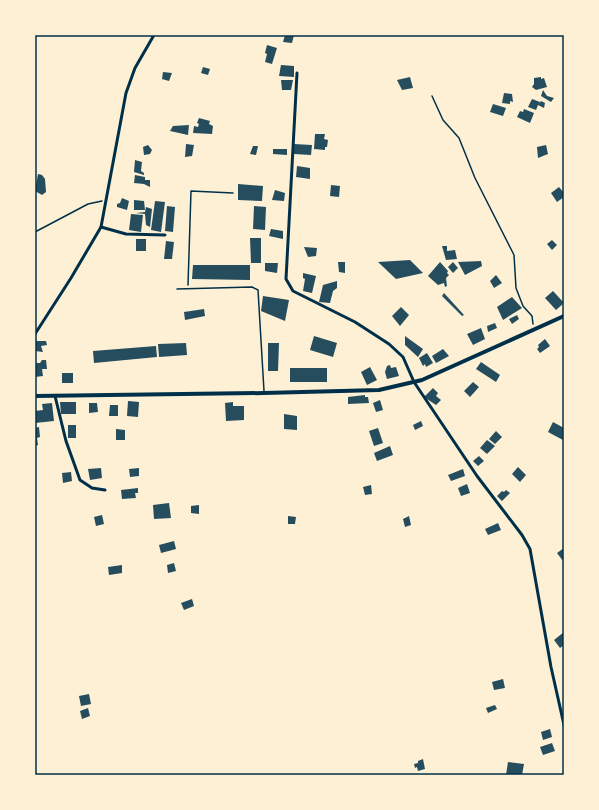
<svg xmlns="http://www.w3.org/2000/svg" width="599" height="810" font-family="'Open Sans',sans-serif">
	<rect width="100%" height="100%" fill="#fdf0d5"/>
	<g fill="#264d5e">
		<path d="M285 35H294L292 43 283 42Z"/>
		<path d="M267 45 277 48 272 64 265 62 267 54 265 53Z"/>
		<path d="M281 65 294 66V77L279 76Z"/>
		<path d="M203 67 210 69 208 75 201 73Z"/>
		<path d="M163 72 172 73 169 81 162 79Z"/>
		<path d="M410 77 413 88 402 90 397 80Z"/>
		<path d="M541 77V79L544 78 547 87 536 90 532 87 534 84V78Z"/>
		<path d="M281 80H293L291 90H282Z"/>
		<path d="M543 90 547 96 554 98 551 102 541 96Z"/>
		<path d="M504 93 512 94 513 102 510 101V104L502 103Z"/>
		<path d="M532 99 540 102 538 105 541 101 545 103 544 108 538 105 536 110 528 107Z"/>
		<path d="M493 104 506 108 503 116 490 112Z"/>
		<path d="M524 109 534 113 530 123 517 117 520 111 523 112Z"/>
		<path d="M199 118 210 121 209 124 213 126 212 134 193 133 194 126 198 127 199 124 197 123Z"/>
		<path d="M189 125 188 135 170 131 173 126Z"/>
		<path d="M315 134H325L324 139 328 140 327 147H325V150L314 149Z"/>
		<path d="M186 144 194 145 192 156 185 157Z"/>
		<path d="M294 144 312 145 311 155 294 154Z"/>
		<path d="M148 145 152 150 150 154 144 155 143 147Z"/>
		<path d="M546 145 548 154 538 158 537 147Z"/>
		<path d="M253 146H258L256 155 250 154Z"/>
		<path d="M273 149H287V155L273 154Z"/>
		<path d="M135 160 142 162 141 171 144 173V175L134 172Z"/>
		<path d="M297 166 310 168V179L296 177Z"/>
		<path d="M38 174 42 175 45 179 46 192 42 195 35 191Z"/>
		<path d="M135 175 145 177V180H150V187L144 184 134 183Z"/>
		<path d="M238 184 263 186 262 201 238 200Z"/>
		<path d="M331 185 340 186 339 197 330 196Z"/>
		<path d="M559 187 564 193V197L557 202 551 193Z"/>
		<path d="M275 190 285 193 284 201 272 200Z"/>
		<path d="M122 198 129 201 127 210 117 207V204L120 203Z"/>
		<path d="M134 200 144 201 145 210H134Z"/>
		<path d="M155 201 165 202 161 232 151 230Z"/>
		<path d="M167 206 175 207 173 232 165 231Z"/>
		<path d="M254 206 266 207 265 230 253 229Z"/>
		<path d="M146 207 152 209 150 227 146 225 145 214 136 213 145 212Z"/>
		<path d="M131 214 143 215 141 232 129 230Z"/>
		<path d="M271 229 283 231V239L269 236Z"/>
		<path d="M250 238H261V263H251Z"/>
		<rect x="136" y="239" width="10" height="12"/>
		<path d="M552 240 557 245 552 250 547 244Z"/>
		<path d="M166 241 174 242 172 259H164Z"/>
		<path d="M442 246H447V251L455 250 457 259 446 260Z"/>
		<path d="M304 247 317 248 316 256 308 257Z"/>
		<path d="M410 260 423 273 396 279 378 262Z"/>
		<path d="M481 261 482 266 465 275 458 262Z"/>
		<path d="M338 262H345V273L339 272Z"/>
		<path d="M440 262 448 271 447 273 449 275 446 278 447 286 445 287 444 283 438 285 428 276Z"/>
		<path d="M453 262 458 268 453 273 448 267Z"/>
		<path d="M265 263H278L277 273 265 271Z"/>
		<path d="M193 265H250V280L192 279Z"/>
		<path d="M303 273 316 276 312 293 303 291 305 279 303 278Z"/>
		<path d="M496 275 502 283 494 288 490 281Z"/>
		<path d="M337 281V288L333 291 330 303 319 302 323 285Z"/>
		<path d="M553 291 564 303 556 310 545 298Z"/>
		<path d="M444 293 464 315 462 316 442 296Z"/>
		<path d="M263 296 289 300 285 321 261 311Z"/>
		<path d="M512 297 522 308 503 320 497 307Z"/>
		<path d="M401 307 409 315 400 326 392 316Z"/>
		<path d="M204 309 205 316 185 320 184 312Z"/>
		<path d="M517 315 519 319 512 324 509 319Z"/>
		<path d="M495 323 497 328 488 332 487 326Z"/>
		<path d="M481 328 485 339 473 345 467 334Z"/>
		<path d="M314 336 337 343 333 357 310 350Z"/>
		<path d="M405 336 423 349 418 357 405 345Z"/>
		<path d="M545 339 550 346 540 353 537 349 539 347 538 345Z"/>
		<path d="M35 341H46L47 345 41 346 43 352 35 351Z"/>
		<path d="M186 343 187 355 159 357 158 344Z"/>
		<path d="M268 343H279L278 371H268Z"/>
		<path d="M156 346 157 357 94 363 93 351Z"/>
		<path d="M443 349 449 356 436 363 432 356Z"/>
		<path d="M427 353 433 363 426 367 425 364 423 366 419 358Z"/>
		<path d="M42 360H46L47 369H42L43 376 35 377V363H40Z"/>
		<path d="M481 362 500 375 496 382 476 369Z"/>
		<path d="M390 365 391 368 396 367 399 376 387 379 385 372 387 366Z"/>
		<path d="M370 367 377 380 367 385 361 372Z"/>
		<rect x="290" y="368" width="37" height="14"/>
		<rect x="62" y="373" width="11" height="10"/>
		<path d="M473 382 479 387 470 397 464 391Z"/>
		<path d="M433 388 438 393 436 396 441 400 436 405 424 397Z"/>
		<path d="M365 395V397H368L369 403 348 404V397Z"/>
		<path d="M380 400 383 410 376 412 373 403Z"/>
		<path d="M128 401 139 402 138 417 127 416Z"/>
		<path d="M60 402H76V414H61Z"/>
		<path d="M233 402V406H244V420L226 421 225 403Z"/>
		<path d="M52 403 54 421 35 423V411L43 410 42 404Z"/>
		<path d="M89 403H97L98 412 89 413Z"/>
		<path d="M110 405H118V416H109Z"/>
		<path d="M284 414 297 416V430L284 429Z"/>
		<path d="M421 421 423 426 415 430 413 425Z"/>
		<path d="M553 422 564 428 563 440 548 432Z"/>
		<rect x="68" y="425" width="8" height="13"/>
		<path d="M39 427 40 437 37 438 38 445 35 446V428Z"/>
		<path d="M378 428 383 443 374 446 369 431Z"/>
		<path d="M116 429 125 430V440H116Z"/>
		<path d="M496 431 502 437 495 444 489 439Z"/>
		<path d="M487 440 495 446 487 454 480 448Z"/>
		<path d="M390 446 393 455 377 461 374 453Z"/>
		<path d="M479 456 484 461 478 466 473 461Z"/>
		<path d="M518 467 526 475 520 482 512 474Z"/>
		<path d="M101 468 102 478 90 480 88 469Z"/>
		<path d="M139 468V476L130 477 129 469Z"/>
		<path d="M463 469 465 476 451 481 448 475Z"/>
		<path d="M71 472 72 481 63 483 62 473Z"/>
		<path d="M467 484 470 493 461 496 458 488Z"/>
		<path d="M371 485 372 494 365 495 363 487Z"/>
		<path d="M138 488V493H135L136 498 122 499 121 490Z"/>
		<path d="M506 490 510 493 502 501 497 496 502 491 504 492Z"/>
		<path d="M169 503 171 518 154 519 153 505Z"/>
		<path d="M199 505V514L191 513V506Z"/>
		<path d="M102 515 104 524 96 526 94 517Z"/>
		<path d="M288 516 296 517 295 524H288Z"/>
		<path d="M409 516 411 525 405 527 403 519Z"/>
		<path d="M498 523 501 530 488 535 485 529Z"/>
		<path d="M174 541 176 549 161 553 159 545Z"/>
		<path d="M564 548V560L563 561 557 553Z"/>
		<path d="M174 563 176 571 168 573 167 565Z"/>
		<path d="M122 565V573L109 575 108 567Z"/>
		<path d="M192 599 194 606 184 610 181 603Z"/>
		<path d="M564 632V645L560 648 554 640Z"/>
		<path d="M503 679 505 688 494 690 492 682Z"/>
		<path d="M89 694 91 704 81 706 79 696Z"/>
		<path d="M495 705 497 709 488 713 486 708Z"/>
		<path d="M88 708 90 716 82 719 80 711Z"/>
		<path d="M550 729 552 737 543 740 541 732Z"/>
		<path d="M552 743 555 751 543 755 540 747Z"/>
		<path d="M423 759 425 769 418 771 417 767 415 768 414 764 418 763V761Z"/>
		<path d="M508 762 524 764 522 775H506Z"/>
	</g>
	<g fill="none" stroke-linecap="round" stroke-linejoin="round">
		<g stroke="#003049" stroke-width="1.5">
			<path d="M432 96 443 120 459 138 475 178 514 255 516 288 523 306 532 316 533 324"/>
			<path d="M35 232 88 204 102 201"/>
			<path d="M188 285 191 191 233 193"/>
		</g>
		<path stroke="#003049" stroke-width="1.5" d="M177 289 252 287 258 290 264 391"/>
		<g stroke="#003049" stroke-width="3">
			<path d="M297 73 286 279 293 291 355 322 389 344 403 357 414 382 477 476 522 535 530 549 551 667 564 725"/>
			<path d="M101 227 126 234 165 235"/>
			<path d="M35 334 71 278 101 227 126 93 135 68 154 35"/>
			<path d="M55 396 66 441 80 480 92 488 105 490"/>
		</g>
		<path stroke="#003049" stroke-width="4" d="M35 396 264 393 379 390 422 380 564 316"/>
	</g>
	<rect width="599" height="810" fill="none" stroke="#fdf0d5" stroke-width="72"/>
	<rect x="36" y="36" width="527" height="738" fill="none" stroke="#003049" stroke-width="1.5"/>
</svg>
